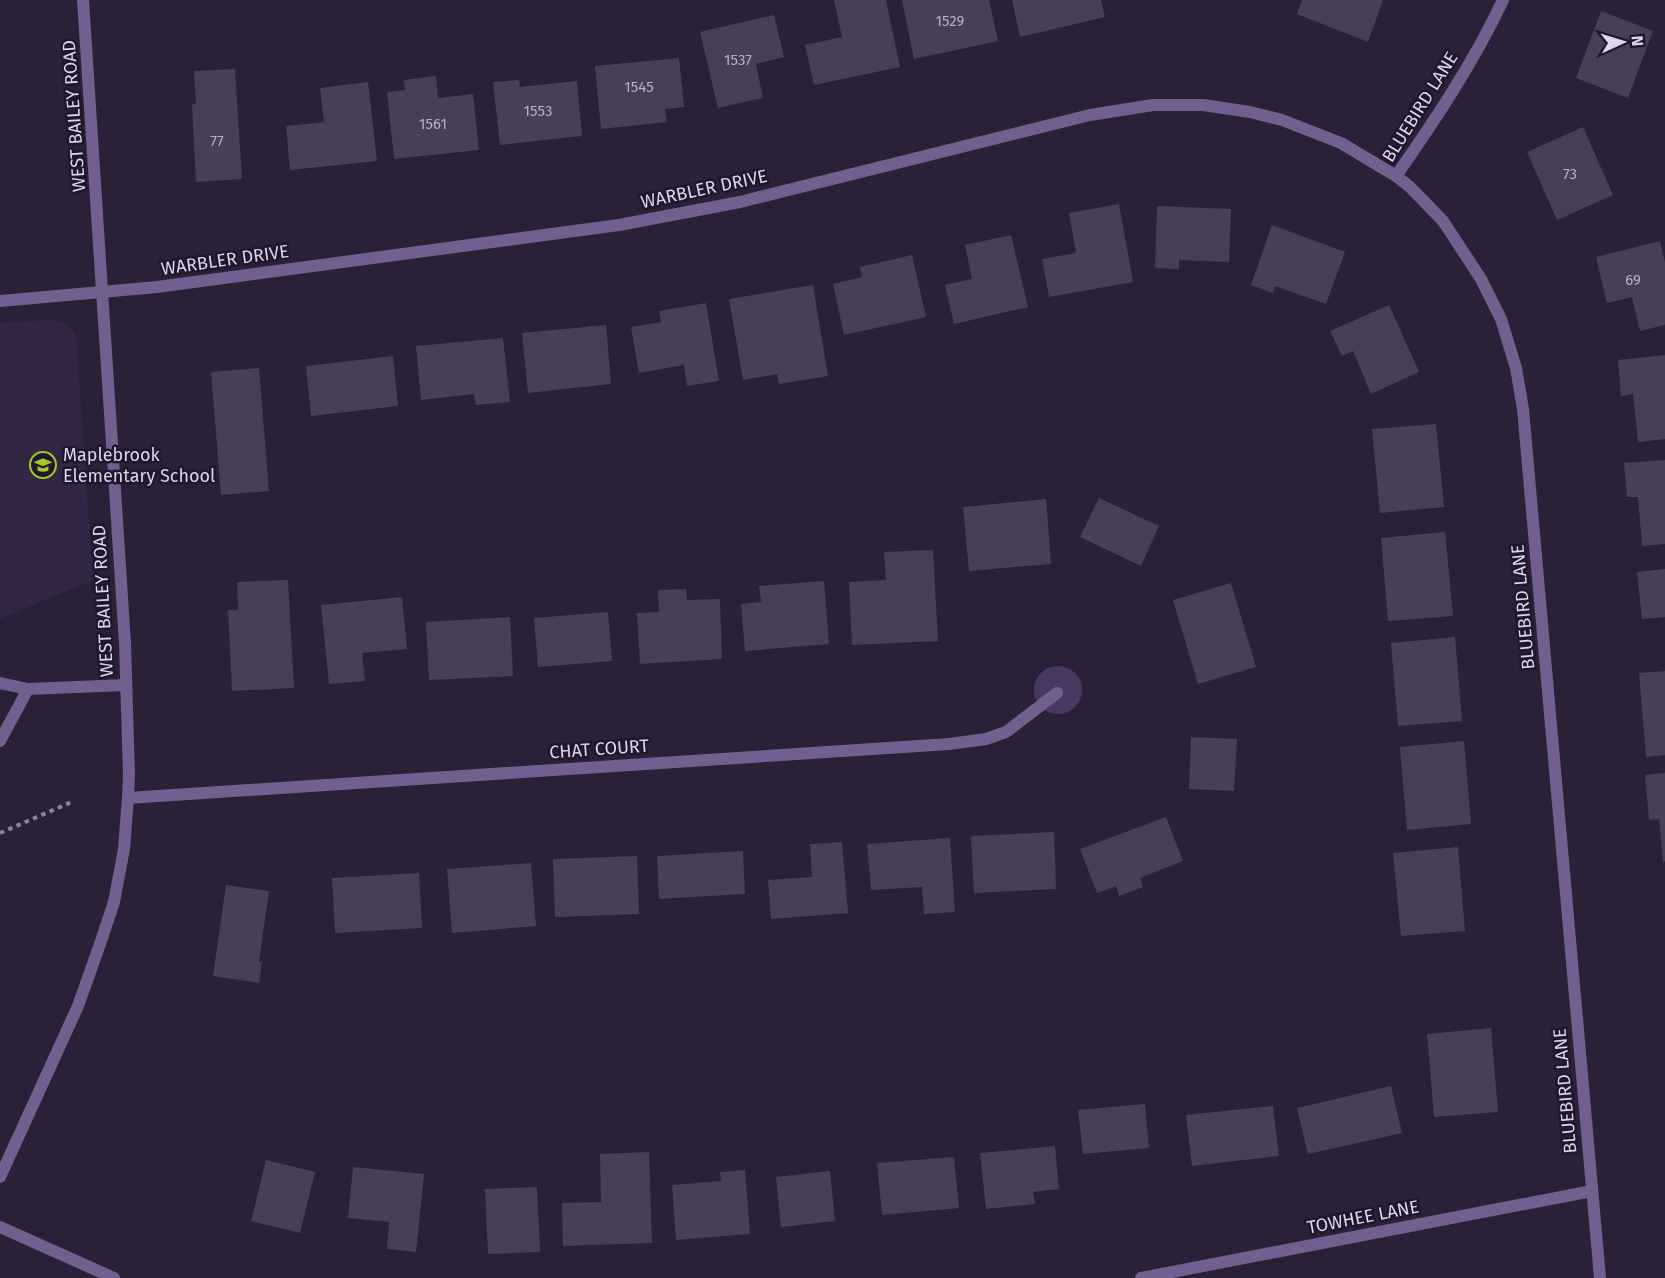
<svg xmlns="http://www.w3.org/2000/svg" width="1665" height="1278" font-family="'Fira Sans',sans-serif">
	<rect width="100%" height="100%" fill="#2a2038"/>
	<path fill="#332645" d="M45 320 60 321 70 326 76 336 93 580 0 619V323Z"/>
	<circle fill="#4a3762" cx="1058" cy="690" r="24"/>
	<g fill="#483e58">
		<path d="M834 0H886L900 67 814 85 805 45 842 37Z"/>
		<path d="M902 0H989L998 41 914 59Z"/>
		<path d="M1012 0H1101L1105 17 1020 37Z"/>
		<path d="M1302 0H1383L1368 42 1297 14Z"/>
		<path d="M1601 11 1653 31 1628 98 1576 78Z"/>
		<path d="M774 15 784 57 756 64 763 98 718 108 700 32Z"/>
		<path d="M679 58 684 107 665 109 667 122 601 129 595 66Z"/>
		<path d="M235 69 242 179 196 182 192 104H196L194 71Z"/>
		<path d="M436 76 438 98 473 94 479 150 394 159 387 92 405 90 404 80Z"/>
		<path d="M519 80 520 87 577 81 582 136 500 145 493 82Z"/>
		<path d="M368 82 377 161 290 170 286 126 324 122 320 88Z"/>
		<path d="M1583 127 1613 195 1557 220 1527 152Z"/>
		<path d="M1119 204 1133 282 1049 297 1042 259 1076 253 1069 213Z"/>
		<path d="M1157 206 1231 209 1229 262 1179 260V269L1155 268Z"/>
		<path d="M1272 225 1345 252 1326 304 1275 286 1273 293 1251 285Z"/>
		<path d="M1011 235 1028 307 954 324 945 285 972 279 965 245Z"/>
		<path d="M1660 241 1665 262V325L1640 331 1632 297 1607 303 1596 257Z"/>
		<path d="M912 255 926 317 844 335 833 284 862 277 860 267Z"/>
		<path d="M813 285 828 376 779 384 777 374 743 380 729 299Z"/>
		<path d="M706 303 719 381 687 386 684 365 639 373 631 327 661 322 659 311Z"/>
		<path d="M1389 305 1419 372 1371 394 1353 351 1342 356 1330 331Z"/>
		<path d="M606 325 611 384 528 393 522 333Z"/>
		<path d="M503 338 510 402 476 405 474 394 421 400 416 346Z"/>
		<path d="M1665 355V439L1638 442 1633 394 1621 396 1618 360Z"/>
		<path d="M393 356 398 406 311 416 306 366Z"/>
		<path d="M259 368 269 491 221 495 211 372Z"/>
		<path d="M1436 424 1444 507 1380 513 1372 429Z"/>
		<path d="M1665 460V544L1642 546 1638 497H1627L1624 463Z"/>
		<path d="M1099 498 1159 526 1141 566 1080 537Z"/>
		<path d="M1046 499 1051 564 969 571 963 507Z"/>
		<path d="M1445 532 1453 616 1388 621 1381 538Z"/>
		<path d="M933 550 938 641 852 645 849 582 886 580 884 552Z"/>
		<path d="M1665 569V617L1642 619 1637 572Z"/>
		<path d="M288 580 294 688 232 691 228 610H238L237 582Z"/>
		<path d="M824 581 829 644 745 651 741 604 761 602 759 586Z"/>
		<path d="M1231 583 1256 667 1198 684 1173 600Z"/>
		<path d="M686 589 687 600 720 599 722 659 640 664 637 613 659 612 658 590Z"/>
		<path d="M402 597 407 649 362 653 365 681 329 684 321 605Z"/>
		<path d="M608 612 612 661 538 667 534 618Z"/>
		<path d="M510 617 513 676 429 680 426 622Z"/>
		<path d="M1455 637 1462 721 1398 726 1391 643Z"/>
		<path d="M1665 671V755L1646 757 1639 673Z"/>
		<path d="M1191 737 1237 739 1234 791 1189 789Z"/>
		<path d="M1464 741 1471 824 1407 830 1400 747Z"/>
		<path d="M1665 773V861L1663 862 1659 819 1649 820 1645 775Z"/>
		<path d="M1166 817 1183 861 1140 878 1143 887 1119 896 1116 886 1097 893 1080 849Z"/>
		<path d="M1054 832 1056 889 974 893 971 836Z"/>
		<path d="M950 838 955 912 924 914 922 887 871 890 867 844Z"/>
		<path d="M842 842 848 913 771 919 768 880 812 877 810 844Z"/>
		<path d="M1458 847 1465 931 1401 936 1393 853Z"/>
		<path d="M743 851 745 894 659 899 657 856Z"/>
		<path d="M637 856 639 914 555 917 553 859Z"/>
		<path d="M531 863 536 926 452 933 447 869Z"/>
		<path d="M419 873 422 928 335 933 332 878Z"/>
		<path d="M226 885 269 891 259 962H262L259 983 213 976Z"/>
		<path d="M1491 1028 1498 1112 1434 1117 1427 1034Z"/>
		<path d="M1391 1086 1402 1133 1308 1154 1297 1108Z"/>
		<path d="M1145 1104 1149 1148 1083 1154 1078 1110Z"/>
		<path d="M1273 1106 1279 1156 1192 1166 1186 1115Z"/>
		<path d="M1055 1146 1059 1189 1033 1192 1035 1204 986 1209 980 1153Z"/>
		<path d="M649 1152 652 1243 563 1246 562 1203 601 1202 600 1154Z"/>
		<path d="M954 1157 959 1208 882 1215 877 1163Z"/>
		<path d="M266 1160 315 1172 300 1233 251 1221Z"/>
		<path d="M353 1167 424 1174 416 1252 387 1249 389 1222 348 1218Z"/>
		<path d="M745 1170 750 1234 676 1240 672 1185 721 1181 720 1172Z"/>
		<path d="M830 1171 835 1221 781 1227 776 1177Z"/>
		<path d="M537 1187 540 1252 488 1254 485 1189Z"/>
	</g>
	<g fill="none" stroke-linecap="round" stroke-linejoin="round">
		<path stroke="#8b8397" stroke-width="4" stroke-dasharray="4.5 4.5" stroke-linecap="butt" d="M0 833 74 801"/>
		<g stroke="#735e90" stroke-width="12">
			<path d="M0 683 28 689 126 685"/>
			<path d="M0 741 28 689"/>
		</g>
		<g stroke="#735e90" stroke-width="12">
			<path d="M1396 176C1435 120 1474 62 1503 0"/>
			<path d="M0 301 157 287 619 225 740 202 1090 115 1153 105H1203L1250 112 1282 120 1341 143 1396 176 1410 187 1443 221 1481 279 1501 319 1516 368 1523 409 1600 1278"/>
			<path d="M128 798 949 744 986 739 1006 732 1057 693"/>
			<path d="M0 1177 78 1006 100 944 114 902 124 849 128 798 129 775 125 643 83 0"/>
			<path d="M0 1227 114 1278"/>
			<path d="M1141 1278 1592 1191"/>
		</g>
	</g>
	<defs>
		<symbol id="school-ring" viewBox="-11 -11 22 22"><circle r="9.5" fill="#20162d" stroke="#a3c927" stroke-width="1.5"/><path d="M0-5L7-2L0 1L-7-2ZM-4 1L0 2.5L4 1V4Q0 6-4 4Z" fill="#a3c927"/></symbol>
	</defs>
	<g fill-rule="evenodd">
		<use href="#school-ring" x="28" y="450" width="30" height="30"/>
	</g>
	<g text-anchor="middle" stroke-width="5" stroke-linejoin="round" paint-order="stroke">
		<g font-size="15" fill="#b7b0c2">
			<text x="950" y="26">1529</text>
			<text x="738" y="65">1537</text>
			<text x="639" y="92">1545</text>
			<text x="538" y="116">1553</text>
			<text x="433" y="129">1561</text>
			<text x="217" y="146">77</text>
			<text x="1570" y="179">73</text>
			<text x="1633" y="285">69</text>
		</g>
		<g font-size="18" fill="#dcd6e6" stroke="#20162d">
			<text transform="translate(1420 107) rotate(-58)" y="6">BLUEBIRD LANE</text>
			<text transform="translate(74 116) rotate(-94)" y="6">WEST BAILEY ROAD</text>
			<text transform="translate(704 189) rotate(-12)" y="6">WARBLER DRIVE</text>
			<text transform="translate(225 260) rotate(-8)" y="6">WARBLER DRIVE</text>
			<text transform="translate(103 601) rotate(-93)" y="6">WEST BAILEY ROAD</text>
			<text transform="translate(1523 607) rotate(-95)" y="6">BLUEBIRD LANE</text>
			<text transform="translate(599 749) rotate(-4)" y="6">CHAT COURT</text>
			<text transform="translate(1565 1091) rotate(-95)" y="6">BLUEBIRD LANE</text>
			<text transform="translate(1363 1217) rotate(-11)" y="6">TOWHEE LANE</text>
		</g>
		<g font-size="18" fill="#dcd6e6" stroke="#20162d" text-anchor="start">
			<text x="63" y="461">Maplebrook<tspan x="63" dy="21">Elementary School</tspan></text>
		</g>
	</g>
	<g transform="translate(1623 42) rotate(86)" stroke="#20162d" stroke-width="4.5" paint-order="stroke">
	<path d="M0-4.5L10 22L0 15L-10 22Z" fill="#dcd6e6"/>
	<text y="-9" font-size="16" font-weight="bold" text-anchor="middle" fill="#dcd6e6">N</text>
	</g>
</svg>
